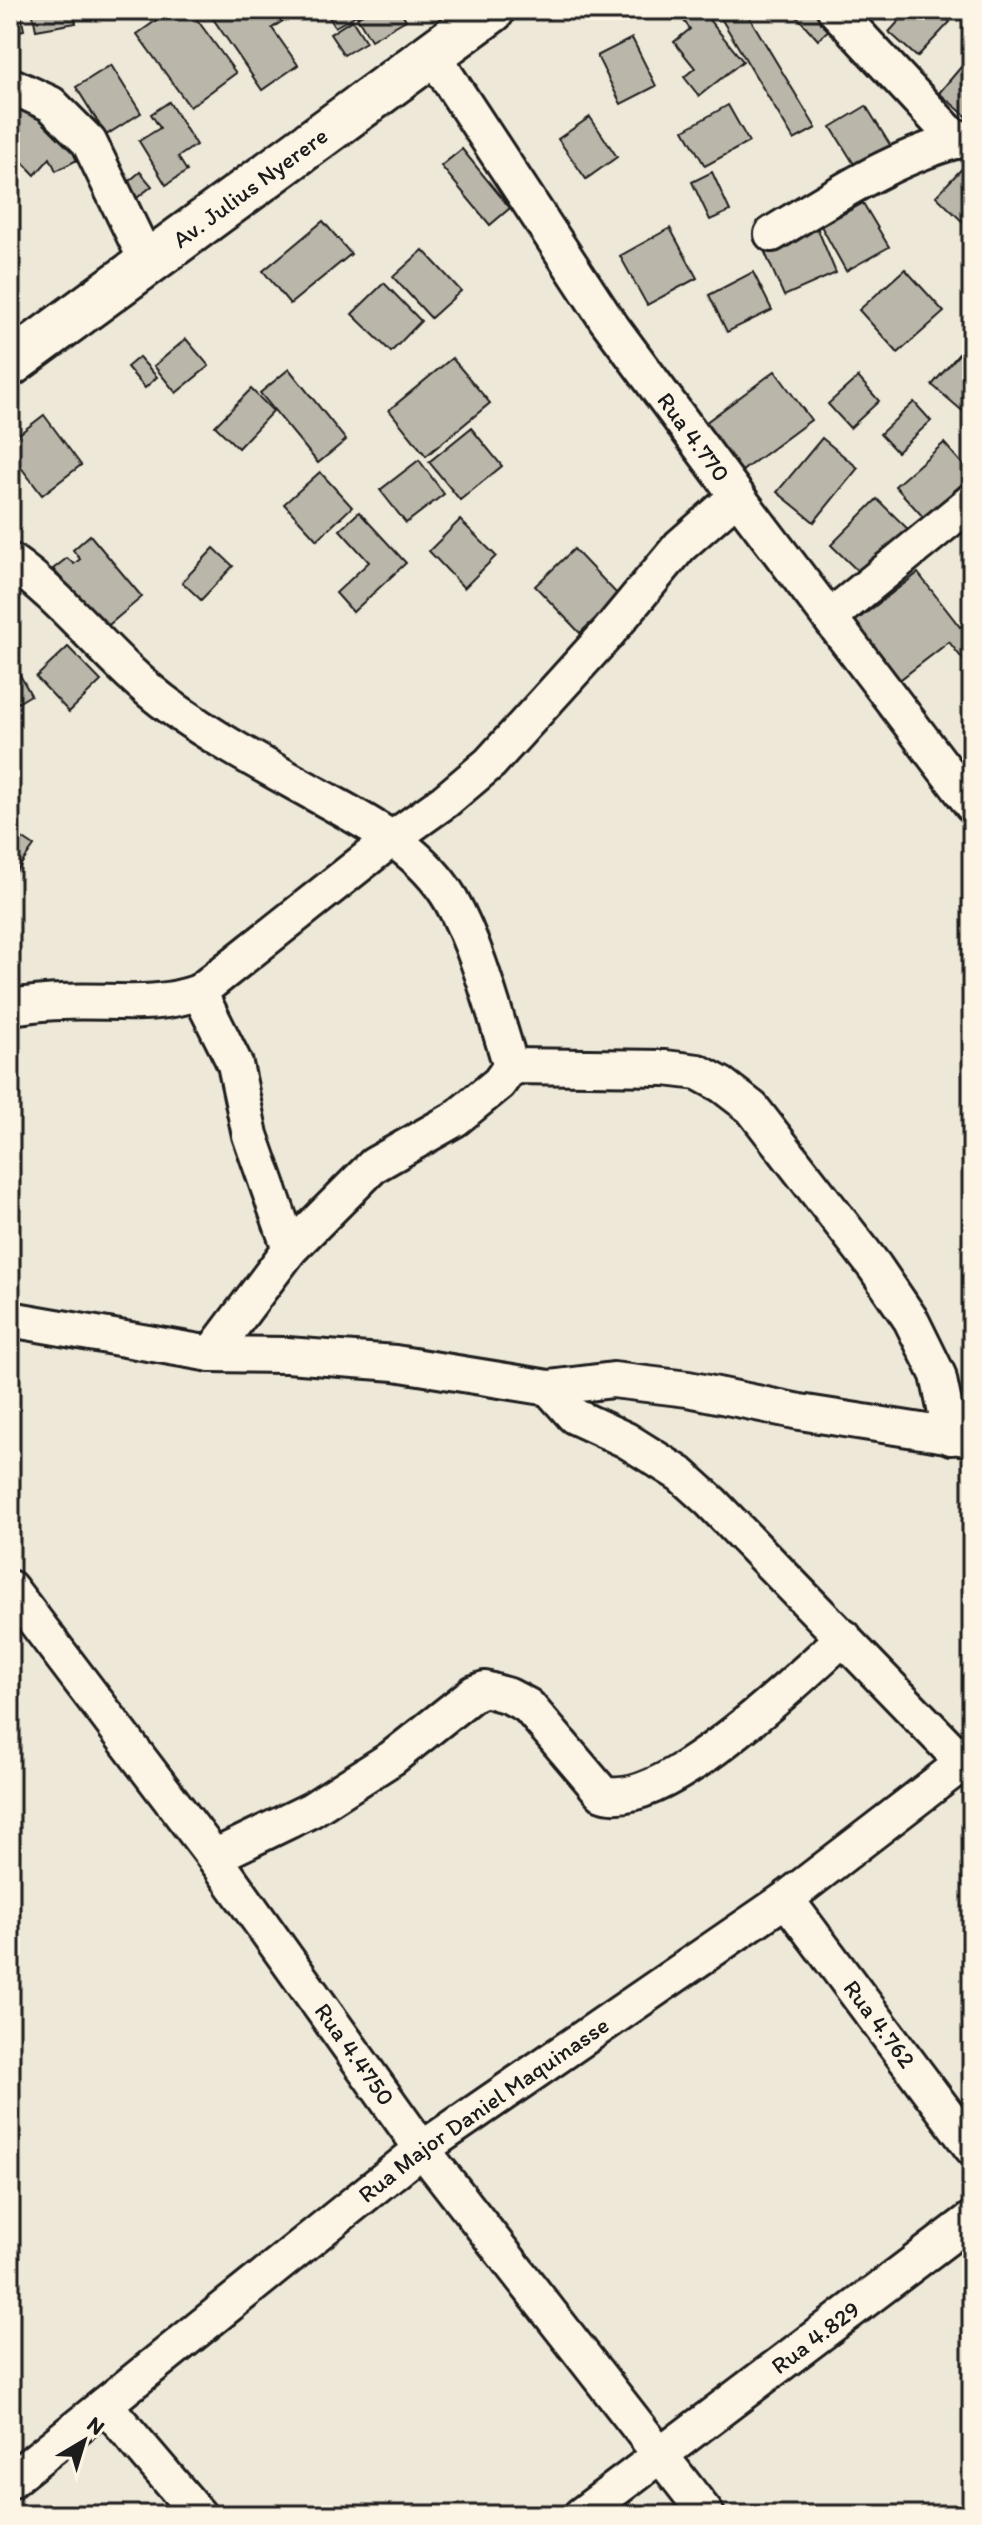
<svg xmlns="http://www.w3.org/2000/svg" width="982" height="2525" font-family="Itim,sans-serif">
	<rect width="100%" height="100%" fill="#eee8d9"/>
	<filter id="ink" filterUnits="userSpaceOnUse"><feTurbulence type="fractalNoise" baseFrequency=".0125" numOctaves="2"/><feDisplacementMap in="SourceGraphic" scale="16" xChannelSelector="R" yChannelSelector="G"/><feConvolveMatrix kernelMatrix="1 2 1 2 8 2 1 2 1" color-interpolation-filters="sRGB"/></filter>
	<g filter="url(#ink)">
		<g fill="#bab6aa" stroke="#1c1c1c" stroke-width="2">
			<path d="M10 10H20L24 30 10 33Z"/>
			<path d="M32 10H74L76 23 36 30Z"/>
			<path d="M171 10H190L236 73 190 107 137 34Z"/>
			<path d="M207 10H285L289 17 272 28 298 65 262 90Z"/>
			<path d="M325 10H365L335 27Z"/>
			<path d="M370 10H400L406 20 371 40 357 17Z"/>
			<path d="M690 10H701L743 61 699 96 684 77 695 68 674 42 690 29 681 17Z"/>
			<path d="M716 10H745L816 128 794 140Z"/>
			<path d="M791 10H826L837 22 818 40Z"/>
			<path d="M909 10H937L950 22 917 57 889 32Z"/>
			<path d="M352 20 366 42 344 55 330 34Z"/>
			<path d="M632 38 656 86 621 104 597 56Z"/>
			<path d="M972 54V121L939 93Z"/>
			<path d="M111 65 141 113 106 135 76 87Z"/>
			<path d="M13 95 47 126 58 121 77 160 56 171 50 158 35 175 10 149V98Z"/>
			<path d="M169 102 196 145 178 157 187 171 166 185 139 141 160 128 151 114Z"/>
			<path d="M728 105 749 142 705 166 684 130Z"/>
			<path d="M866 106 892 148 857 169 831 127Z"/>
			<path d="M590 117 617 157 586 179 558 139Z"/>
			<path d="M462 149 510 208 490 225 441 166Z"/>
			<path d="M970 160 972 162V231L936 196Z"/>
			<path d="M140 172 152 186 133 201 122 187Z"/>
			<path d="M712 172 730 211 710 220 692 182Z"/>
			<path d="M863 203 889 247 846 271 821 226Z"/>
			<path d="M323 221 351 254 290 304 263 271Z"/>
			<path d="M816 225 836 273 784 296 763 248Z"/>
			<path d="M670 228 697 278 647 305 620 256Z"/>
			<path d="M423 250 461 291 431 318 393 277Z"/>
			<path d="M905 269 944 312 898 353 859 310Z"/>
			<path d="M753 272 772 310 727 332 709 295Z"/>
			<path d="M384 283 421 321 391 352 352 314Z"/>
			<path d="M186 339 209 366 176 393 154 366Z"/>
			<path d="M972 339V419L932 385Z"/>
			<path d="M139 357 157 377 145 388 127 367Z"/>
			<path d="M452 358 490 403 426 456 389 410Z"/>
			<path d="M289 369 346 440 318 463 260 393Z"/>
			<path d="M775 371 811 420 738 474 701 426Z"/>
			<path d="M858 377 879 401 850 428 828 404Z"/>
			<path d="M251 389 273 411 238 448 215 426Z"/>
			<path d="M914 402 931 421 897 452 880 434Z"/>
			<path d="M44 415 81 465 42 495 10 453V441Z"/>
			<path d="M471 428 502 466 460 500 429 462Z"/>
			<path d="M822 438 858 468 814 522 777 492Z"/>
			<path d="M944 443 972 475 924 518 895 486Z"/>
			<path d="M419 460 444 494 406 523 380 490Z"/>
			<path d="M320 472 352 507 317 540 284 504Z"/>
			<path d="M877 499 916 537 870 583 831 545Z"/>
			<path d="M359 512 406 563 353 612 336 593 369 562 340 530Z"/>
			<path d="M460 520 496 556 464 588 429 551Z"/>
			<path d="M90 535 142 597 104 629 53 569 67 558 74 564 80 559 73 550Z"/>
			<path d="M214 548 233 566 201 600 182 582Z"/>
			<path d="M574 549 619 596 580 633 535 586Z"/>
			<path d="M918 573 960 627 972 618V671L949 642 897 682 852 624Z"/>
			<path d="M68 647 101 681 69 712 36 677Z"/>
			<path d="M10 657 31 695 11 707 10 706Z"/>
			<path d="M10 830 34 846 10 880Z"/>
		</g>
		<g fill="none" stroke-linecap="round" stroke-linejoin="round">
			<defs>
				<g id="street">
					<path d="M835 10 957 141"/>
					<path id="s1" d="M432 54 606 319 737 496 972 805"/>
					<path d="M10 85 51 104 89 142 148 264"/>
					<path d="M772 234C835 196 898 153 972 137"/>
					<path d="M10 561C70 603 112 665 172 708 218 741 269 768 319 796 368 823 421 849 451 900 478 948 494 1013 511 1066"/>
					<path d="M830 617 972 501"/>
					<path d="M199 992 235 1064 250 1135 290 1249"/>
					<path d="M10 1007C27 1005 44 1002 61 1002 107 999 154 1009 199 992L393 838 445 801 490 763 607 634 680 546 737 496"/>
					<path d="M511 1066 665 1068 698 1072 722 1085 752 1108 875 1267 911 1320 938 1375 951 1437"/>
					<path d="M10 1319 211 1354 287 1355 395 1363 549 1388 613 1380 688 1389 800 1412 972 1439"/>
					<path d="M211 1354 290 1249 374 1165 455 1119 499 1083 511 1066"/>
					<path d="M549 1388 574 1416 626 1440 680 1474 711 1502 963 1762"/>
					<path id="s2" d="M10 1588 214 1857 422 2149 707 2515"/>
					<path d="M214 1857 311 1810 392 1758 474 1693 485 1689 509 1696 528 1706 602 1793C661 1814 801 1676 844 1637"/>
					<path id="s3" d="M786 1899 972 2148"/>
					<path d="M106 2406 199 2515"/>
					<path id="s4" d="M10 2481 422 2149 786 1899 972 1756"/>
					<path id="s5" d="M581 2515 972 2219"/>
				</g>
				<g id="secondary">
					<path id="s6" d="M10 364 492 10"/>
				</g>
			</defs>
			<use href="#street" stroke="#1c1c1c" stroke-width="40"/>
			<use href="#secondary" stroke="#1c1c1c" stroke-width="50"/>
			<use href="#street" stroke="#fcf5e5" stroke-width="34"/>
			<use href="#secondary" stroke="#fcf5e5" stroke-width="44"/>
		</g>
	</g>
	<g text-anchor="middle" stroke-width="7" stroke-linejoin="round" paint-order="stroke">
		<g font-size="24" fill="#1c1c1c" stroke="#fcf5e5">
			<text dy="8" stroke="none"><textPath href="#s6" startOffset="298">Av. Julius Nyerere</textPath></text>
			<text dy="8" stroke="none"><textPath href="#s1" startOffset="464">Rua 4.770</textPath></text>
			<text dy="8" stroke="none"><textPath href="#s3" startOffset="156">Rua 4.762</textPath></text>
			<text dy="8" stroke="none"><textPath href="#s2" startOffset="580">Rua 4.4750</textPath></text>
			<text dy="8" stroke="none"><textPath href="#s4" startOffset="602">Rua Major Daniel Maquinasse</textPath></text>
			<text dy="8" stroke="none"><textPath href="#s5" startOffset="294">Rua 4.829</textPath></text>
		</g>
	</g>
	<rect width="982" height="2525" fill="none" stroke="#fcf5e5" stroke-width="40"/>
	<rect x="20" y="20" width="942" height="2485" fill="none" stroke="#1c1c1c" stroke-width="3" filter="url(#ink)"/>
	<g transform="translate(84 2441) rotate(38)" stroke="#fcf5e5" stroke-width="6" paint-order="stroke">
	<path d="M0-6L14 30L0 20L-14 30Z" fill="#1c1c1c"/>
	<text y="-12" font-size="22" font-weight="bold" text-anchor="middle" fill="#1c1c1c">N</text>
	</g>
</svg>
